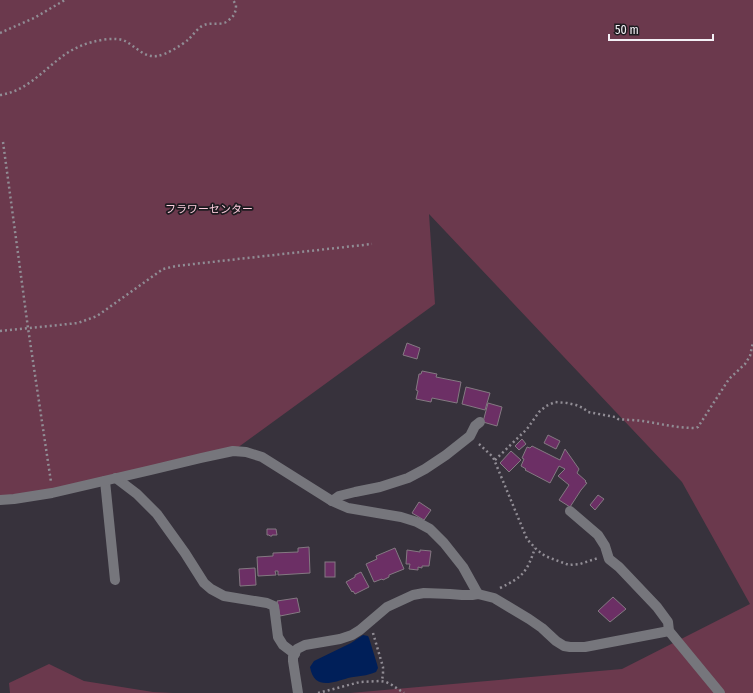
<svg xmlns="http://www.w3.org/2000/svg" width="753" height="693" font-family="'Fira Sans Condensed','Noto Sans JP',sans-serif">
	<rect width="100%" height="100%" fill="#37323c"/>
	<g fill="#6b394d">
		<path d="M0 0H753V693H350L622 669 750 604 682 482 429 214 435 304 233 451 0 500Z"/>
		<path d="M49 664 84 681 153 692 173 693H10L9 683Z"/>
	</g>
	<path fill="#001f59" d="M363 635 368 636 369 638 377 664 378 668 376 672C367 676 358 676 348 678 332 683 314 690 310 667L314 661 351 643Z"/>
	<g fill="#6c2f65" stroke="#847982">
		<path d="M407 343 420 348 417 359 403 355Z"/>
		<path d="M422 371 437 374 436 377 461 382 457 403 432 398 431 402 416 399 418 391 416 390 419 374H421Z"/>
		<path d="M466 387 490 393 485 410 462 404Z"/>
		<path d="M488 403 502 407 497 426 483 422Z"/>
		<path d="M548 435 560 441 556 449 544 443Z"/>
		<path d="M522 439 526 444 519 450 515 446Z"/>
		<path d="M532 446 560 460 565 449 579 469 577 473 586 481 585 482 587 483 581 490 570 507 559 500 569 485 558 476 565 469 559 466 550 483 525 470 526 469 521 466 524 459 522 458 527 447 530 448Z"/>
		<path d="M511 451 521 460 509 472 500 463Z"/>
		<path d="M598 495 604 499 595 510 590 505Z"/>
		<path d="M419 502 431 510 424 520 412 513Z"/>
		<path d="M267 529H276L277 535H272V536H270L269 535H267Z"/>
		<path d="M309 547 310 573 278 575V571H275L276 575 258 576 257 557 273 556V553L298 552V548Z"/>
		<path d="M395 548 404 569 389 575V577L383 580 382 579 374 582 366 564 377 559 376 556Z"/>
		<path d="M407 550 420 552V550L431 551 429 566H422V568L418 567V570L409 569 410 564H406Z"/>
		<rect x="325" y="562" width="10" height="15"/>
		<path d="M255 568 256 585 240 586 239 569Z"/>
		<path d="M361 572 369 587 355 594 353 591 352 592 346 582 355 577V575Z"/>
		<path d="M613 597 626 609 610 622 598 611Z"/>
		<path d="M297 598 300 612 280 616 277 601Z"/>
	</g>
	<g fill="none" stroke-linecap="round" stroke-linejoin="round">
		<g stroke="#918d95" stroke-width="2.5" stroke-dasharray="2 3" stroke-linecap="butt">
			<path d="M0 33 34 18 65 0"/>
			<path d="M0 95C35 90 52 56 83 45 93 41 115 36 125 41 135 46 144 58 157 56 166 55 182 45 189 39 193 35 197 29 202 26 209 22 216 25 223 23 226 23 229 20 231 18 235 15 236 10 236 5L233 0"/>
			<path d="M3 142 28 328 51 482"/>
			<path d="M0 331 78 323 97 316 163 269 176 266 372 244"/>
			<path d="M479 444 493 457 527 539 537 550 545 556 569 565 580 564 598 558"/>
			<path d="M495 460 527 429 539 412 546 406 555 402 567 403 576 405 583 408 588 412 615 417 618 419C626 420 635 420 643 421 661 424 678 428 696 428L698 427 729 379 745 364 750 356 753 342"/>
			<path d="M500 588C523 577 527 572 535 548"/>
			<path d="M373 633 383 667V673L382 681"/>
			<path d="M318 693 360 682 380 681 386 682 392 685 404 693"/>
		</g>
		<g stroke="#76767c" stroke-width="10">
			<path d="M116 478 137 494 157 514 185 553 204 583 211 589 224 596 267 603 274 606 278 637 283 645 295 654"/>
			<path d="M105 481 115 580"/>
			<path d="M0 500 14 499 52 493 151 470 201 458 233 451 246 452 262 457 332 501 348 508 401 517 417 522 430 529 444 543 463 567 478 594"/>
			<path d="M332 501 339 496 355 492 380 487 408 478 425 469 446 455 470 436 475 426 480 422"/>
			<path d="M570 511 598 535 605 546 609 559 619 567 657 607 668 622 669 631 720 693"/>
			<path d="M298 693 293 661V657L297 649 305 645 340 639 352 635 360 630 387 607 413 595 424 593 450 594 462 595H472L478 594 494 598 529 619 542 628 556 641 564 646 570 647H585L669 631"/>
		</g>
	</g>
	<g text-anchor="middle" stroke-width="3.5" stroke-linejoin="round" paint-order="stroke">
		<g font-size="11" fill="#fbccdc" stroke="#1d1b20">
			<text x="209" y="213">フラワーセンター</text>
		</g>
	</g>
	<path d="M609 34v6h104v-6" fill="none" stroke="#f3f0f6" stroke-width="2"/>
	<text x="615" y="34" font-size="12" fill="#f3f0f6" stroke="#1d1b20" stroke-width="3" paint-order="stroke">50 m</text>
</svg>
